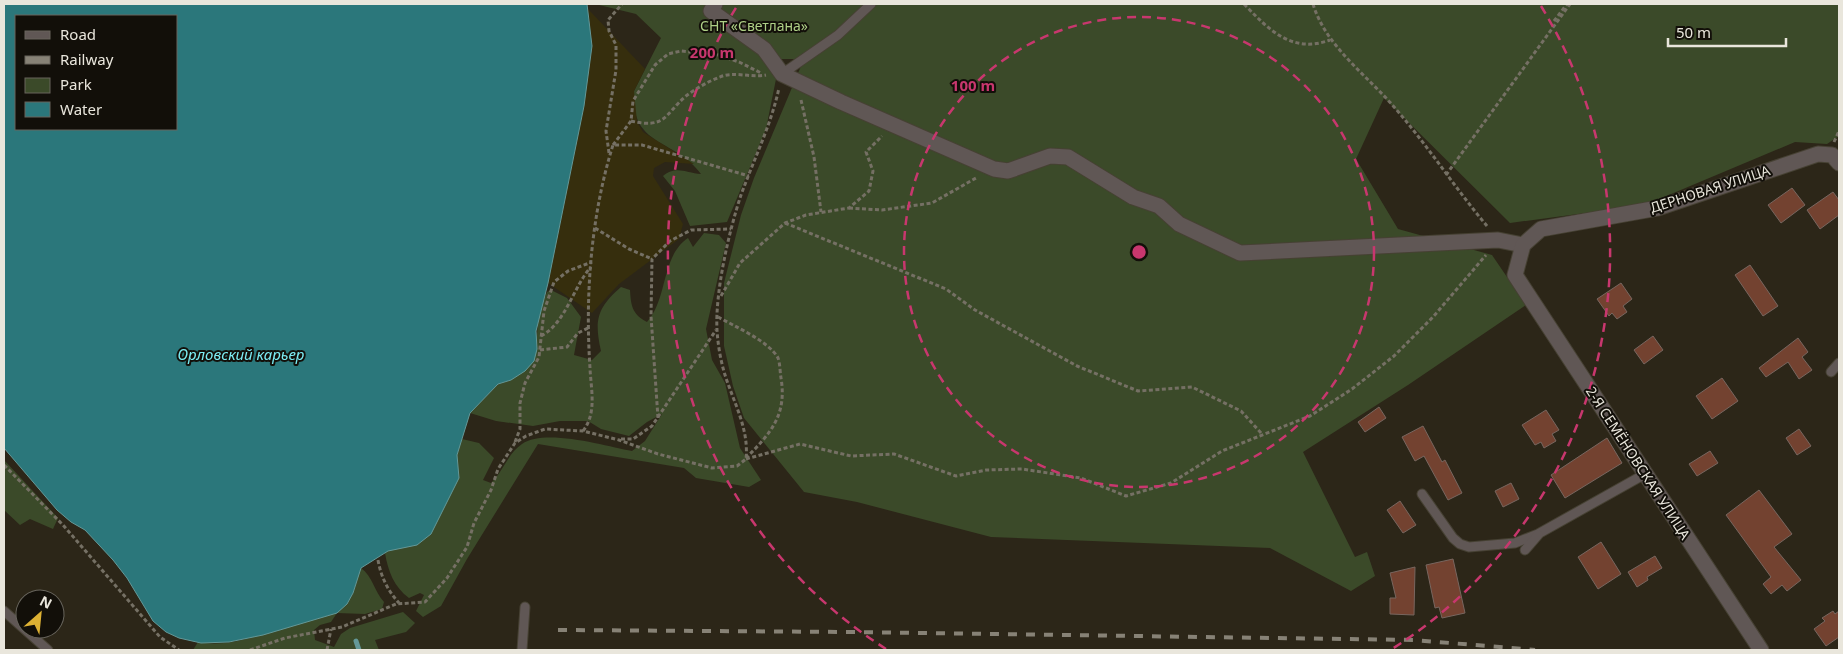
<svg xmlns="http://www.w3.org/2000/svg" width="1843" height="654" font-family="'Noto Sans',sans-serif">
	<rect width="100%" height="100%" fill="#2c2618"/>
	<g fill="#3b4a29">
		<path d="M595 4H1839V136L1827 144 1795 142 1645 205 1510 223 1384 98 1356 159 1398 229 1492 255 1526 305 1408 385 1303 452 1355 557 1367 552 1375 576 1351 591 1270 548 991 537 857 502 804 492 744 418 733 386 724 346V283L741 215 754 178 804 59H780L766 129 727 222 690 226 675 191 663 176C676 165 686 173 701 174 675 138 630 148 634 91L661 38 636 14Z"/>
		<path d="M704 233 719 235 726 243 706 329 712 360 725 383 740 448 761 480 749 487 696 478 684 468 538 444 467 559 441 606 423 617 416 611 424 595 420 593 409 598C394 587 388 571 385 553L459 478 457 455 462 439 479 443 494 458 483 480 491 483C503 472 508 453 522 444 545 428 605 446 632 451L645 441 662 414 647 422 629 436 601 429 588 421H560L533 426 496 421 470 413 498 384 511 380 537 349C536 329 539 311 547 292L551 290 567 298 581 317 574 355 592 360 601 351C594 320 597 308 621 287L630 290C631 306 632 314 647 322 668 299 661 256 688 238L693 247Z"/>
		<path d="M4 460 58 518 53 529 30 519 20 525 4 510Z"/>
		<path d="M361 568C373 577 374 591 384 602L382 609 365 614 337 613 331 622 320 625 314 630 315 640 334 647 341 634 350 628 403 612 415 623 406 632 375 640 379 650H193L198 642C229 648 262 634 291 625 309 620 333 618 347 603 355 594 356 579 361 568Z"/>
	</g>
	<path fill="#362e0d" d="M588 9 645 69 634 91 637 122 643 132 694 164 665 162 654 168 653 176 683 224 679 239 619 284 592 313 548 283 584 106 592 46Z"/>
	<path fill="#2b777b" stroke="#649898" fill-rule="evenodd" d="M4 4H587L592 46 584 106 548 283 536 331 537 349 534 361 525 371 511 380 498 384 470 413 457 455 459 478 431 534 417 545 388 551 361 568 353 593 347 604 337 613 263 635 229 642 201 643 179 638 166 632 153 621 127 578 113 560 85 530 71 522 57 510 4 448ZM16 16H176V129H16Z"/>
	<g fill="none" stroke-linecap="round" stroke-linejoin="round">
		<path stroke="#649898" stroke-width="5" d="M356 641 359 650"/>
	</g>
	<g fill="#734230" stroke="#78665f">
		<path d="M1792 188 1805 205 1781 223 1768 205Z"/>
		<path d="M1833 192 1839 200V215L1820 229 1807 210Z"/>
		<path d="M1750 265 1778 306 1763 316 1735 275Z"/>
		<path d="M1621 283 1632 299 1623 306 1627 312 1617 319 1612 313 1609 316 1597 299Z"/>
		<path d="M1653 336 1663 350 1644 364 1634 350Z"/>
		<path d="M1798 338 1808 352 1802 357 1812 370 1799 379 1788 362 1766 377 1759 368Z"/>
		<path d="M1722 378 1738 401 1712 419 1696 396Z"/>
		<path d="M1379 407 1386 418 1365 432 1358 422Z"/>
		<path d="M1546 410 1559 430 1552 434 1556 441 1544 448 1541 442 1535 445 1522 425Z"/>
		<path d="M1423 426 1442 462 1445 460 1462 493 1448 500 1424 456 1415 461 1402 437Z"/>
		<path d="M1799 429 1811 446 1797 455 1786 438Z"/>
		<path d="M1607 438 1622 463 1565 498 1551 475Z"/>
		<path d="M1710 451 1718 463 1697 476 1689 464Z"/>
		<path d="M1511 483 1519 499 1503 507 1495 491Z"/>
		<path d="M1759 490 1792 534 1774 547 1801 580 1787 591 1782 585 1771 594 1763 584 1771 577 1726 515Z"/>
		<path d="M1400 501 1416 525 1403 533 1387 510Z"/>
		<path d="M1601 542 1621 574 1598 589 1578 557Z"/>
		<path d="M1655 556 1662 568 1647 577 1648 580 1637 587 1628 572Z"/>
		<path d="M1453 559 1465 613 1442 618 1439 607 1435 608 1426 565Z"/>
		<path d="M1415 567 1414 615 1390 614V598H1396L1390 573Z"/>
		<path d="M1833 611 1835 614 1839 611V637L1826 646 1814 629 1825 621 1822 618Z"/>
	</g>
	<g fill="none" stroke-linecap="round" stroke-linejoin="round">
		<defs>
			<g id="lane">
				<path d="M782 74 838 35 871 4"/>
				<path d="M1831 372 1839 363"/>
				<path d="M1422 494 1453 538 1460 544 1469 547 1515 543 1538 534 1645 474"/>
				<path d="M1525 550 1538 535"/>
				<path d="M4 611 48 650"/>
				<path d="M522 650 525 607"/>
			</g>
			<g id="street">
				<path d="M715 4 711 11 764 49 782 74 841 102 994 169 1008 171 1050 156 1068 157 1133 197 1159 206 1179 224 1240 253 1498 240 1523 245"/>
				<path d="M1761 650 1515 275 1523 245 1541 229 1658 208 1818 154 1832 155 1839 163"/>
			</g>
		</defs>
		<use href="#lane" stroke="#464133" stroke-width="11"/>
		<use href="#street" stroke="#464133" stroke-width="17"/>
		<g stroke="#757064" stroke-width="3" stroke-dasharray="4 2.5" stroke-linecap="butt">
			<path d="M1244 4C1269 30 1292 54 1330 40"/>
			<path d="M1313 4C1326 47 1367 75 1395 108 1428 146 1455 188 1487 226"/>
			<path d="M1554 21 1567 4"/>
			<path d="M801 100 814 157 821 212"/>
			<path d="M631 121C666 129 664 115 686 96 695 89 709 81 720 77 733 71 751 78 766 75"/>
			<path d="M1834 142 1839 131"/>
			<path d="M613 145 631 121 633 101 655 65 668 54 681 51 718 55 739 62 761 73"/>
			<path d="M609 153 606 131 616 70V45L609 31 608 20 622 4"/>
			<path d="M1446 175 1570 4"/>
			<path d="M849 208 882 210 932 203 976 178"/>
			<path d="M785 223 946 289 975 310 1077 366 1138 391 1192 387 1241 411 1262 434"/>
			<path d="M595 228 629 249 652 259"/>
			<path d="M721 296 740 263 785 223 806 215 849 208 869 191 873 171 866 152 882 136"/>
			<path d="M718 317C734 326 770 342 778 358 780 363 780 372 781 378 787 415 771 433 746 458"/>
			<path d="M541 336C566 323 573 287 591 267"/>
			<path d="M540 350 567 347 578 333 588 328"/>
			<path d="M658 418 651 316 652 259 670 241 691 230 731 229"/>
			<path d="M583 431C597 413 591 390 590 368 585 295 591 215 613 145H642L749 176"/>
			<path d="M621 439H633L652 426 716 330"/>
			<path d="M515 442 520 429V403L525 383 539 357 544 311 554 282 568 271 592 262"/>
			<path d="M746 459 800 444 851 456 894 454 956 476 986 470 1022 469 1081 478 1126 496 1171 483 1222 451 1310 416 1352 389 1394 356 1433 317 1486 255"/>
			<path d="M4 465 63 525 160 637 179 650"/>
			<path d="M378 560C381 577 388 591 399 603"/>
			<path d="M250 650 285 638 342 627 396 604 425 602 447 578 467 547 474 523 491 490 498 469 515 443 526 436 545 429 583 431 619 440 658 454 712 468 737 466 746 459C749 430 735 405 726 378 721 363 718 346 717 330 715 292 729 231 741 195 754 159 771 125 779 88"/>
			<path d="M327 650 331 629"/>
		</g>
		<use href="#lane" stroke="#605755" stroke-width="9"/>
		<use href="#street" stroke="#605755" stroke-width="15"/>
		<path stroke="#878276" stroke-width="4" stroke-dasharray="9 9" stroke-linecap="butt" d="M558 630 855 632 1414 640 1535 650"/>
	</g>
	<g fill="none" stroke="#c8376e" stroke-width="2.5" stroke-dasharray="9 6">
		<circle cx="1139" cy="252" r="235"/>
		<path d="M886 649A471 471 0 0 1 737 6M1541 6A471 471 0 0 1 1392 649"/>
	</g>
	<g text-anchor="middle" stroke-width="4" stroke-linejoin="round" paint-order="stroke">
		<g font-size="14" fill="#aecf86" stroke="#120f09">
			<text x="754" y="31">СНТ «Светлана»</text>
		</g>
		<g font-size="14" fill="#e9e6dc" stroke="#120f09">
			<text transform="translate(1710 189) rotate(-18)" y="5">ДЕРНОВАЯ УЛИЦА</text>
			<text transform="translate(1638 463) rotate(57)" y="5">2-Я СЕМЁНОВСКАЯ УЛИЦА</text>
		</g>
		<g font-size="15" font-style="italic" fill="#7cecf3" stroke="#120f09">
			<text x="241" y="360">Орловский карьер</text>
		</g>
	</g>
	<circle cx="1139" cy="252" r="8" fill="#c8376e" stroke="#120f09" stroke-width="2.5"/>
	<g font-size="15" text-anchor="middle" font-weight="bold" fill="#c8376e" stroke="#120f09" stroke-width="4" stroke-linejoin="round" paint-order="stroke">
		<text x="712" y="58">200 m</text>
		<text x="973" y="91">100 m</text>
	</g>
	<rect width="1843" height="654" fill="none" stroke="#e9e6dc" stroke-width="10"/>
	<rect x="15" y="15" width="162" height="115" fill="#120f09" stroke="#68655d"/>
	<rect x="25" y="31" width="25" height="8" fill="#605755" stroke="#68655d"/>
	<text x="60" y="40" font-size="15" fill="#e9e6dc">Road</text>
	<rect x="25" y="56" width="25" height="8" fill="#878276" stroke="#68655d"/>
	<text x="60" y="65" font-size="15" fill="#e9e6dc">Railway</text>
	<rect x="25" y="78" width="25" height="15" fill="#3b4a29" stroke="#68655d"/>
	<text x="60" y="90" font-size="15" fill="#e9e6dc">Park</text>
	<rect x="25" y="102" width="25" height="15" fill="#2b777b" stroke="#68655d"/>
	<text x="60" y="115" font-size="15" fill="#e9e6dc">Water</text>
	<g transform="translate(40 614) rotate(27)"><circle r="24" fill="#120f09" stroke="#68655d"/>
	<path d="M0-4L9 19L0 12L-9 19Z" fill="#ddb133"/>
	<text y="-8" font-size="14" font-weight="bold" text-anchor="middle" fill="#e9e6dc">N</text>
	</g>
	<path d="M1668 38v8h118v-8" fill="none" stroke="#e9e6dc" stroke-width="2.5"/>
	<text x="1676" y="38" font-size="15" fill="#e9e6dc" stroke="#120f09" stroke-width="4" paint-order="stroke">50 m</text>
</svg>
